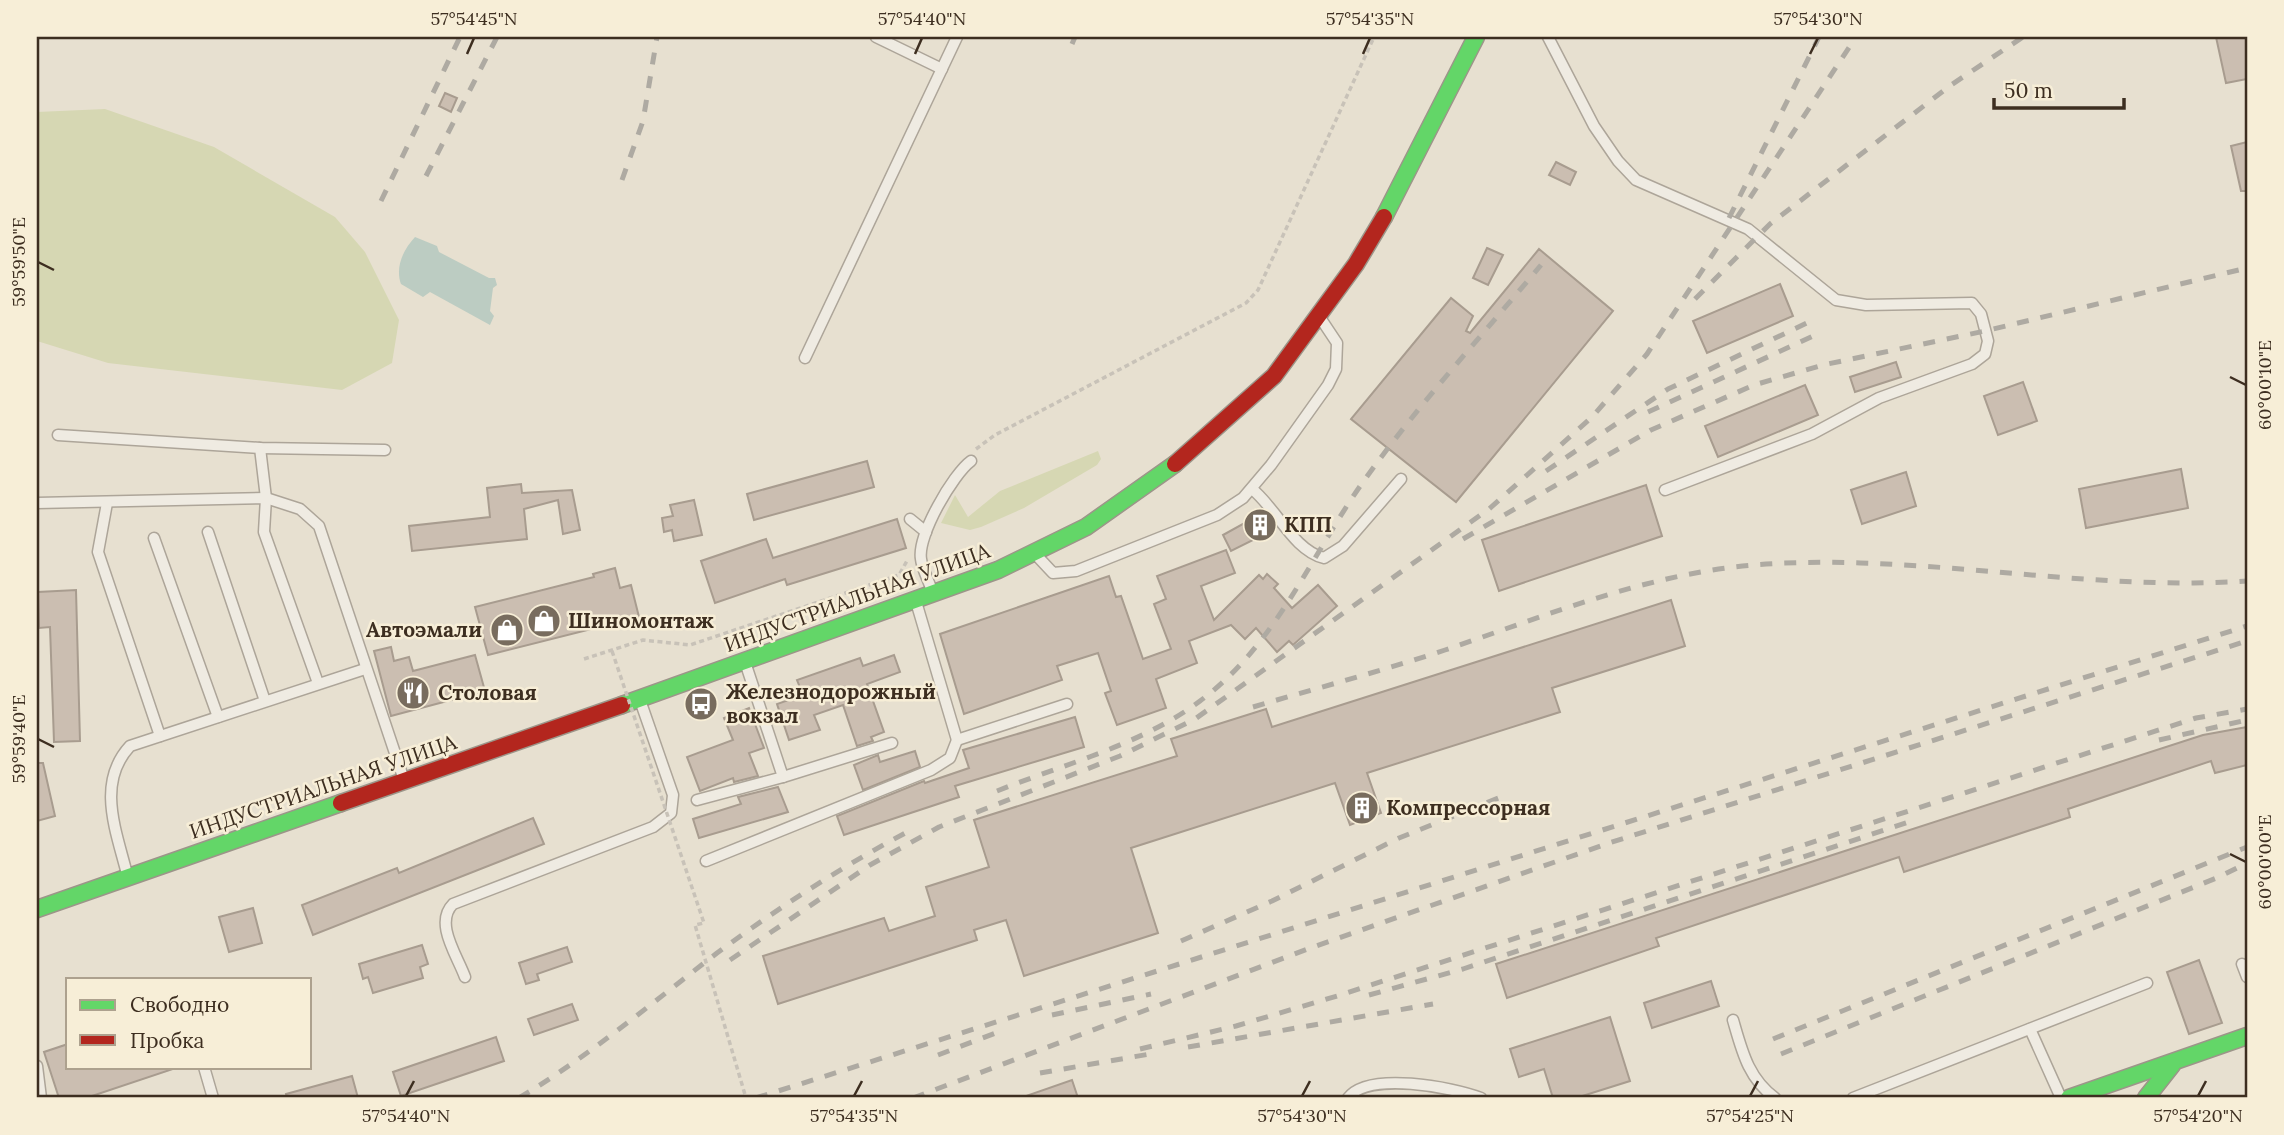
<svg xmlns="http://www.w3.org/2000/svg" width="2284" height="1135" font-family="Lora,serif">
	<rect width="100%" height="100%" fill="#e7e0d0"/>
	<g fill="#d6d7b3">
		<path d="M105 109 214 147 335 217 365 252 399 320 392 363 342 390 108 363 37 341V112Z"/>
		<path d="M1098 451 1101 459 1097 465 1024 508 981 527 970 530 941 523 955 495 968 517 1000 491Z"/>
	</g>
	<path fill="#bcccc2" d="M415 237 437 246 439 252 489 278H495L497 285 493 288 490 311 494 316 490 325 430 292 423 297 401 284C395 267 403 250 415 237Z"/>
	<g fill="#cbbeb1" stroke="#a89c8f" stroke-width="2">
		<path d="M2216 37H2247V79L2226 83Z"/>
		<path d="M445 93 457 98 451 112 439 106Z"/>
		<path d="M2247 142V191H2241L2231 146Z"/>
		<path d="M1556 162 1576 172 1570 185 1549 175Z"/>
		<path d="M1487 248 1503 255 1488 285 1473 278Z"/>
		<path d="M1539 249 1613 311 1456 502 1351 419 1451 298 1473 316 1466 331 1470 333Z"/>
		<path d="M1780 284 1793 316 1707 353 1693 321Z"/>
		<path d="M1896 362 1901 377 1855 392 1850 377Z"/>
		<path d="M2023 382 2037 421 1998 435 1984 396Z"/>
		<path d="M1805 385 1818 415 1718 457 1705 426Z"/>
		<path d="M867 461 874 487 754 520 747 494Z"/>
		<path d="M2181 469 2188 508 2086 528 2079 489Z"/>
		<path d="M1906 472 1916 506 1862 524 1851 490Z"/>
		<path d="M521 484 522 493 572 490 580 530 563 534 558 500 524 509 527 539 412 551 409 526 490 517 487 488Z"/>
		<path d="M1646 485 1662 536 1499 591 1482 540Z"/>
		<path d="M694 500 702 535 674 541 672 530 664 532 662 518 673 516 670 505Z"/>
		<path d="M1260 510 1270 520 1259 531 1261 536 1231 551 1223 535 1252 519Z"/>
		<path d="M897 519 906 548 787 585 785 579 715 603 701 561 766 539 773 558Z"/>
		<path d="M1226 550 1235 573 1201 586 1214 620 1259 575 1263 579 1267 574 1278 584 1274 588 1292 608 1318 585 1337 606 1293 645 1289 641 1277 652 1256 628 1245 639 1231 625 1189 641 1197 663 1156 679 1166 708 1117 725 1105 693 1111 691 1098 653 1057 666 1062 680 964 714 940 634 1109 576 1116 597 1121 596 1143 659 1171 649 1154 604 1166 599 1157 576Z"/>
		<path d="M615 568 620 588 631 585 639 617 488 655 475 607 594 577 593 574Z"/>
		<path d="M76 590 80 741 54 742 50 627 39 628 38 592Z"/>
		<path d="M1671 600 1685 646 1552 688 1560 712 1367 773 1381 813 1350 825 1335 783 1131 848 1158 933 1024 976 1006 920 974 930 977 940 778 1004 763 956 884 918 889 931 935 916 926 887 989 867 974 820 1177 756 1171 739 1266 709 1272 727Z"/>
		<path d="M391 647 394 661 409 657 413 671 475 655 485 691 391 716 374 651Z"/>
		<path d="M894 655 900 672 867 684 884 732 871 737 873 741 857 746 843 705 814 715 820 730 789 740 777 704 803 695 797 680 860 658 863 666Z"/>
		<path d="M749 708 764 748 749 753 758 776 734 782 733 778 700 791 687 757 733 740 724 718Z"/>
		<path d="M1075 717 1084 747 955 786 959 797 844 835 837 816 924 781 925 783 969 768 963 750Z"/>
		<path d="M2247 727V765L2215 773 2211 761 2068 809 2070 817 1904 872 1899 857 1656 938 1659 946 1507 998 1496 964 2203 735Z"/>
		<path d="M915 751 920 767 863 790 854 765 878 755 880 762Z"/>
		<path d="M37 763H43L55 816 37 821Z"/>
		<path d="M778 787 788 812 699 838 693 819 741 804 738 797Z"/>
		<path d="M533 818 544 844 313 935 302 905 397 868 399 873Z"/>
		<path d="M253 908 262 943 229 952 219 917Z"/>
		<path d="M422 945 428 964 420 967 423 978 373 993 368 977 363 979 359 964Z"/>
		<path d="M567 947 572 962 537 974 539 980 526 984 519 963Z"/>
		<path d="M2199 960 2222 1023 2189 1034 2167 972Z"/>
		<path d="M1711 981 1719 1006 1652 1028 1644 1003Z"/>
		<path d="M572 1004 578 1020 534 1035 528 1019Z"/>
		<path d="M1610 1017 1630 1081 1576 1098H1553L1544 1069 1519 1077 1510 1049Z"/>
		<path d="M496 1037 504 1061 401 1096 393 1072Z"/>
		<path d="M68 1044V1067H172L173 1069 86 1098H59L44 1052Z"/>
		<path d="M352 1076 358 1098H287L286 1094Z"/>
		<path d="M1072 1080 1078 1098H1027L1026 1096Z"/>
	</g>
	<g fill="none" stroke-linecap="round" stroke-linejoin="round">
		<defs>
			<g id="lane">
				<path d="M876 37 942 69"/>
				<path d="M1548 37 1594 126 1618 161 1636 180 1748 229 1836 300 1866 305 1972 303 1981 314 1988 341 1985 354 1972 364 1879 398 1812 434 1665 490"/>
				<path d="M805 358 957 37"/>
				<path d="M58 435 260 448 385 450"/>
				<path d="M260 448 266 498 264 532 318 683"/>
				<path d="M1252 489C1277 509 1293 550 1324 558L1343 546 1401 479"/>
				<path d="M37 503 266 498 300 509 319 526 403 777"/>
				<path d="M107 503 98 552 160 736"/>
				<path d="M910 519 926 532"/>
				<path d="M208 532 265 701"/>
				<path d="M154 538 218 717"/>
				<path d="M1038 557 1053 573 1076 571 1217 515 1243 498 1271 465 1328 385 1336 369 1337 343 1321 319"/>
				<path d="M932 591C929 581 922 569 921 559 917 536 953 474 971 461"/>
				<path d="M917 605 957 740 1067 704"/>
				<path d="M783 777 892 743"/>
				<path d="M697 800 783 777 746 665"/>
				<path d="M706 861 931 770 950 758 957 740"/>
				<path d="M127 874C116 830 96 783 130 746L365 669"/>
				<path d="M2242 964 2247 977"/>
				<path d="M465 977C457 955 434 923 453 904L653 827 671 813 673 795 641 703"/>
				<path d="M1733 1020C1742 1051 1748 1078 1775 1098"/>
				<path d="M2030 1029 2061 1098"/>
				<path d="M37 1066 41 1098"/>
				<path d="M204 1067 213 1098"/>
				<path d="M1348 1098C1368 1071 1452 1087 1481 1098"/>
				<path d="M1853 1098 2147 983"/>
			</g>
			<g id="fast">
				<path d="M1384 217 1476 37"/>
				<path d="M622 705 998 570 1086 527 1175 464"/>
				<path d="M37 909 341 803"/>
				<path d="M2069 1098 2247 1036"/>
				<path d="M2146 1098 2172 1065"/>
			</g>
			<g id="jam">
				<path d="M1175 464 1274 376 1356 264 1384 217"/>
				<path d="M341 803 622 705"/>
			</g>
		</defs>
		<use href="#lane" stroke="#ada599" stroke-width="13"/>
		<use href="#fast" stroke="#9c9589" stroke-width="19"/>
		<use href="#jam" stroke="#9c9589" stroke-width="19"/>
		<g stroke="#c8c2b8" stroke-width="3.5" stroke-dasharray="5 3.5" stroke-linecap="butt">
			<path d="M976 449 995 435 1246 303 1258 290 1374 37"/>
			<path d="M584 659 643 640 690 645 899 575 908 559"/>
		</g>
		<use href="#lane" stroke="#efebe2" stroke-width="10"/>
		<use href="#fast" stroke="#63d668" stroke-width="16"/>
		<use href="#jam" stroke="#b3261e" stroke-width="16"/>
		<g stroke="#aeaaa2" stroke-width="5" stroke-dasharray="12 12" stroke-linecap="butt">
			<path d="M1072 44 1075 37"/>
			<path d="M426 176 497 37"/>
			<path d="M622 180 643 121 657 37"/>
			<path d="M381 201 460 37"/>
			<path d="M1729 218 1819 37"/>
			<path d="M1695 299 1770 224 1951 85 2023 37"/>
			<path d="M1648 412 1822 332"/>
			<path d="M1546 471 1668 389 1809 322"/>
			<path d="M1463 539 1651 430 1754 385 1823 365 1985 331 2247 268"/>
			<path d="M1253 707C1317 688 1382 671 1445 650 1551 614 1654 571 1766 564 1927 554 2087 592 2247 581"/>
			<path d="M2159 740 2247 720"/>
			<path d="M997 791C1064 764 1141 745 1200 701 1276 645 1310 557 1363 482 1417 406 1481 337 1541 265"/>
			<path d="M1181 941 1272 901 1399 838 1501 797"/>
			<path d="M730 960 870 865 939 827 1120 756 1195 719 1489 509 1592 417 1647 354 1856 37"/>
			<path d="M1369 995 1463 969 1909 822"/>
			<path d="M1052 1015 1151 994"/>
			<path d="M1773 1039 2247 847"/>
			<path d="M1188 1047 1433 1004"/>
			<path d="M1140 1049 1236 1026 1337 996 2196 718 2247 709"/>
			<path d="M1781 1054 2219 877 2247 863"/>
			<path d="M938 1055 1001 1031"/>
			<path d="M1040 1073 1150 1054"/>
			<path d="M519 1098C589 1056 652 1003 717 953 778 908 844 865 911 830"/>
			<path d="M756 1098 2247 626"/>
			<path d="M913 1098 1313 947 1609 843 2247 641"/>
		</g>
		<path stroke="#c8c2b8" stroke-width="3.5" stroke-dasharray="5 3.5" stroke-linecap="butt" d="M612 651 704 923 695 925 746 1098"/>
	</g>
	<path fill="none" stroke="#3d2e20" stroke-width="2.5" d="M467 54 474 38M915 54 922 38M1363 54 1370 38M1810 54 1818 38M38 262 54 270M2230 377 2246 385M38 739 54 747M2230 854 2246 862M406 1096 414 1081M854 1096 862 1081M1302 1096 1310 1081M1750 1096 1758 1081M2198 1096 2206 1081"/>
	<defs>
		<symbol id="building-disc" viewBox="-11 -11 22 22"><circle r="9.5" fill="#786c5e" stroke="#f7eed7"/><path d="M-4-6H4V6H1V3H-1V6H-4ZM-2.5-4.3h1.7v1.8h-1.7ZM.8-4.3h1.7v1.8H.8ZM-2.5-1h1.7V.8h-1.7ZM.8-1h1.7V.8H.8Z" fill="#fff"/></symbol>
		<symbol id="shop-disc" viewBox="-11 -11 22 22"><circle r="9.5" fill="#786c5e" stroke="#f7eed7"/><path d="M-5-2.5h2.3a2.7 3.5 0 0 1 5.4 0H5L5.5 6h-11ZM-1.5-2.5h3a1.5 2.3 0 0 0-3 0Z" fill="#fff"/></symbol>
		<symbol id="restaurant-disc" viewBox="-11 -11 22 22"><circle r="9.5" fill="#786c5e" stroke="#f7eed7"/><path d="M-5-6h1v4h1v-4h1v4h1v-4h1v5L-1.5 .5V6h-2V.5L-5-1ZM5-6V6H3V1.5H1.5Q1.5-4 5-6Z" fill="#fff"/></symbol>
		<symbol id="bus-disc" viewBox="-11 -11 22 22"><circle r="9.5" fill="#786c5e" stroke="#f7eed7"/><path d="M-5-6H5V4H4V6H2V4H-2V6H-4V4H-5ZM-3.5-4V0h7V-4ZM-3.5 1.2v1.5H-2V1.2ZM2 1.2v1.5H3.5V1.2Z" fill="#fff"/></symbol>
	</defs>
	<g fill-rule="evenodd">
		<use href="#building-disc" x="1241" y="506" width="38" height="38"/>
		<use href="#shop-disc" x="525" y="602" width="38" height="38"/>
		<use href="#shop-disc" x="488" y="611" width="38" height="38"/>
		<use href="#restaurant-disc" x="394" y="674" width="38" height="38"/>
		<use href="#bus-disc" x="682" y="685" width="38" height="38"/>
		<use href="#building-disc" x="1343" y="789" width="38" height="38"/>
	</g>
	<g text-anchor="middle" stroke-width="5" stroke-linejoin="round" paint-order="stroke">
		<g font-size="21" font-weight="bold" fill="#3d2e20" stroke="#f7eed7" text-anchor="start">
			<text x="1284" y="532">КПП</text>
			<text x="568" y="628">Шиномонтаж</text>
			<text x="482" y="637" text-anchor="end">Автоэмали</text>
			<text x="726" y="699">Железнодорожный<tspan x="726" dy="24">вокзал</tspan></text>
			<text x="438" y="700">Столовая</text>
			<text x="1386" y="815">Компрессорная</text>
		</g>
		<g font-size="21" fill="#3d2e20" stroke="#f7eed7">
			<text transform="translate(857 598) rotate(-20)" y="7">ИНДУСТРИАЛЬНАЯ УЛИЦА</text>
			<text transform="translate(323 787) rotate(-19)" y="7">ИНДУСТРИАЛЬНАЯ УЛИЦА</text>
		</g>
	</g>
	<rect width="2284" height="1135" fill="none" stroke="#f7eed7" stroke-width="77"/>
	<rect x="66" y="978" width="245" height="91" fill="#f7eed7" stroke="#ada18e" stroke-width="2"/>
	<rect x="80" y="1000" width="35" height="10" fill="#63d668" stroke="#ada18e" stroke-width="2"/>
	<text x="130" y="1012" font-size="21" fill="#3d2e20">Свободно</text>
	<rect x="80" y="1035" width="35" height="10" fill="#b3261e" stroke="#ada18e" stroke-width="2"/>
	<text x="130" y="1048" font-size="21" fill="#3d2e20">Пробка</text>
	<path d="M1994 98v10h130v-10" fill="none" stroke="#3d2e20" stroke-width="3.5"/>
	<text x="2004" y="98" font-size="21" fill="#3d2e20" stroke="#f7eed7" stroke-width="5" paint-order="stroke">50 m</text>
	<rect x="38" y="38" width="2208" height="1058" fill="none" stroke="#3d2e20" stroke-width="2.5"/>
	<g font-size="18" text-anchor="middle" fill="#3d2e20">
		<text x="474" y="25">57°54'45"N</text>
		<text x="922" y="25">57°54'40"N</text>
		<text x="1370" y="25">57°54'35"N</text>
		<text x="1818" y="25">57°54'30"N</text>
		<text transform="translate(19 262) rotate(-90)" y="6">59°59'50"E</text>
		<text transform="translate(2265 385) rotate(-90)" y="6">60°00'10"E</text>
		<text transform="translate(19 739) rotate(-90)" y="6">59°59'40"E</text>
		<text transform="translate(2265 862) rotate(-90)" y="6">60°00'00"E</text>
		<text x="406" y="1122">57°54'40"N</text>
		<text x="854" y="1122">57°54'35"N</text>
		<text x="1302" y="1122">57°54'30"N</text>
		<text x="1750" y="1122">57°54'25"N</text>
		<text x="2198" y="1122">57°54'20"N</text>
	</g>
</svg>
